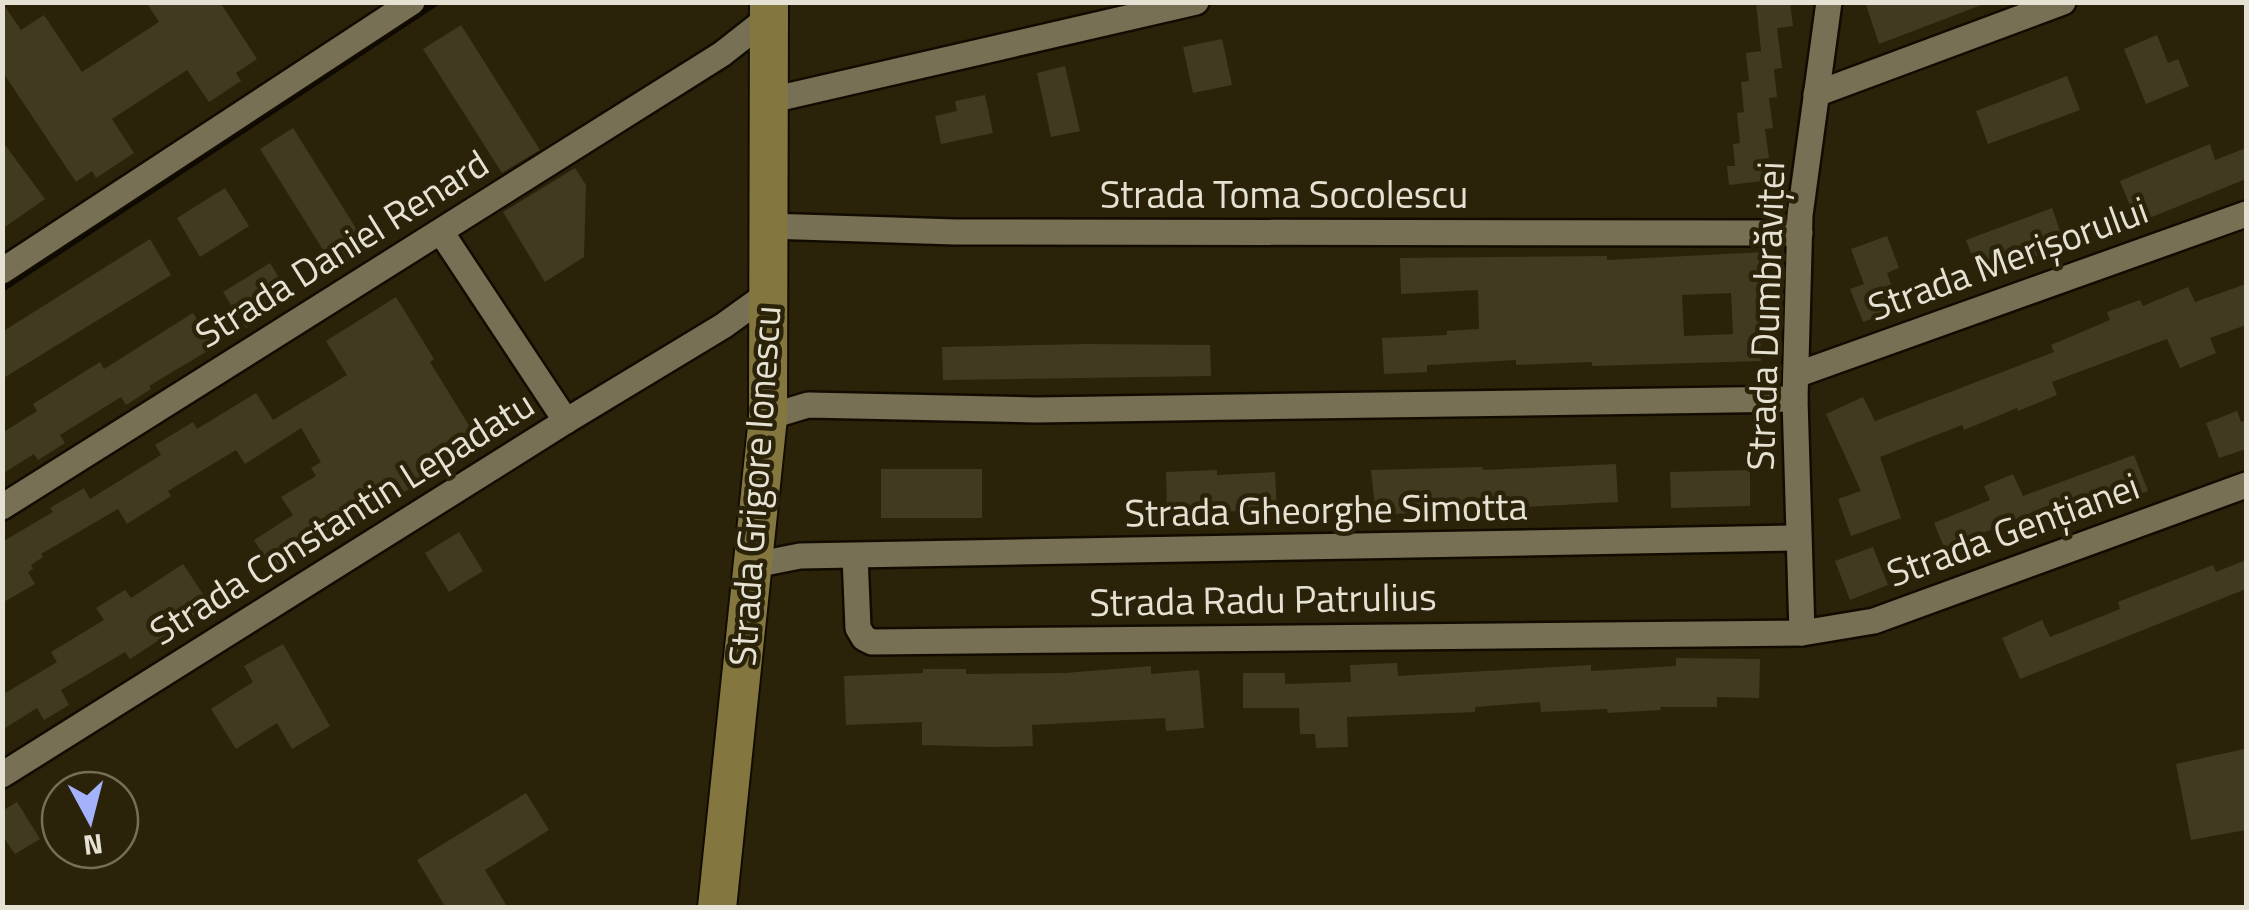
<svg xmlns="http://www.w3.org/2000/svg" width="2249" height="910" font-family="'Titillium Web',sans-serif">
	<rect width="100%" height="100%" fill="#2a230a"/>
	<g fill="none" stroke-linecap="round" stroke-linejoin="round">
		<path stroke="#0e0a01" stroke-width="8" d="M2 288 436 2"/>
	</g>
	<g fill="#403a20" fill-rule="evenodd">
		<path d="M2 2 21 30 44 15 82 72 159 22 146 2H220L257 59 236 73 241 81 209 102 187 70 112 119 134 153 96 178 92 171 76 182 2 71Z"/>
		<path d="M1756 2H1790L1793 26 1777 28 1782 68 1774 69 1777 97 1769 98 1773 128 1765 129 1769 158 1761 159 1763 181 1729 185 1727 166H1735L1733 144 1740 143 1737 113 1744 112 1741 82 1749 81 1746 53 1761 51Z"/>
		<path d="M1865 2H1984V4L1879 44Z"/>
		<path d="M461 25 540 150 502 173 423 49Z"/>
		<path d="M2157 35 2168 63 2178 59 2189 86 2146 104 2124 49Z"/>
		<path d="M1222 39 1232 85 1193 93 1183 47Z"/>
		<path d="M1065 66 1080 131 1051 137 1037 73Z"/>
		<path d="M2067 76 2080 110 1988 144 1976 111Z"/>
		<path d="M985 95 993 133 941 144 935 116 957 111 955 101Z"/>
		<path d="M293 128 369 249 335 269 260 149Z"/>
		<path d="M2 141 45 199 2 229Z"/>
		<path d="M2210 144 2215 160 2246 148V179L2137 223 2120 181Z"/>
		<path d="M575 168 586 185 584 257 545 282 503 212Z"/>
		<path d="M225 188 249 226 200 257 177 218Z"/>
		<path d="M2052 208 2065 245 1981 279 1966 240Z"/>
		<path d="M1887 236 1899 268 1887 273 1900 308 1863 322 1850 289 1864 284 1851 249Z"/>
		<path d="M150 239 171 275 2 379V332Z"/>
		<path d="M1765 252 1767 292H1759L1761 361 1592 366V362L1516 365V360L1427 365V372L1384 374 1382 338 1447 335V331L1479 329 1478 290 1401 294 1400 258 1607 256V260ZM1731 293 1733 334 1684 336 1682 295Z"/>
		<path d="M270 263 292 299 246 328 223 292Z"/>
		<path d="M2246 284V325L2210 338 2216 353 2180 368 2167 339 2052 382 2057 395 2018 411 2017 408 1964 430 1962 425 1880 457 1901 518 1851 536 1838 499 1861 491 1826 414 1863 397 1875 421 2054 352 2051 345 2110 320 2107 312 2140 300 2143 306 2188 287 2195 302Z"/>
		<path d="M396 297 434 359 430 362 481 445 391 500 394 504 275 574 254 540 293 515 281 497 316 476 311 468 321 462 301 428 245 464 236 450 168 491 171 496 127 524 118 509 41 554 43 557 31 565 33 569 28 572 35 584 2 603V542L53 512 50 508 84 488 90 499 161 455 155 445 193 422 197 429 256 393 273 420 347 375 326 341Z"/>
		<path d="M193 313 214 347 149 386 151 389 126 405 121 397 60 435 65 443 38 460 34 454 2 474V433L37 411 33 404 100 362 104 369Z"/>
		<path d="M1086 344 1210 345 1211 376 943 380 942 347Z"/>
		<path d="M2237 411 2241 422 2246 420V449L2219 458 2206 423Z"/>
		<path d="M2134 455 2148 491 2061 522 2054 503 1981 534 1984 542 1948 557 1934 523 1990 500 1984 486 2013 474 2023 496Z"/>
		<path d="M1616 464 1618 502 1376 515 1371 470 1482 467 1483 470Z"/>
		<rect x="881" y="469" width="101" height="49"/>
		<path d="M1217 470V475L1275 472 1277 510 1167 513 1166 472Z"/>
		<path d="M1750 470V506L1671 508 1670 472Z"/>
		<path d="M459 532 483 571 449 592 425 553Z"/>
		<path d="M1873 547 1888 585 1850 600 1835 561Z"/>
		<path d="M2246 560V589L2020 679 2002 638 2042 620 2050 637 2120 609 2118 602 2213 565 2216 572Z"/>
		<path d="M183 564 211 606 130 659 125 652 61 690 69 705 44 720 37 708 2 730V695L57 662 51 652 104 620 96 608 125 590 131 598Z"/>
		<path d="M283 644 330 726 292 749 277 723 236 749 211 709 253 682 244 666Z"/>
		<path d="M1676 658 1760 659 1759 698 1717 697V707H1660L1661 710 1608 713 1607 709 1541 712 1540 702 1475 707V712L1347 717 1348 747 1316 748 1315 734H1300L1299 708H1243V673H1285V684L1351 682 1350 665 1397 663 1398 676 1591 665V671L1676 666Z"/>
		<path d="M1151 666V674L1199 670 1204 728 1166 731 1165 718 1032 725 1033 746 994 747 922 745V722L846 725 844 676 923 673V669H966V674L1065 673Z"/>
		<path d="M2244 749 2246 830 2191 840 2176 764Z"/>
		<path d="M526 793 549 830 485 870 508 908H446L417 860Z"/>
		<path d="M17 802 40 839 15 854 2 835V811Z"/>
	</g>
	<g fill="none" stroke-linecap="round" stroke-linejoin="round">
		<defs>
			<g id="minor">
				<path d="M1816 94 2063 2"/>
				<path d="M767 101 1196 2"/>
				<path d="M768 226 955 232 1800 233"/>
				<path d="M441 232 566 421"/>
				<path d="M2 271 412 2"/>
				<path d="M1796 375 2246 214"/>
				<path d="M768 417 808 405 1036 410 1795 399"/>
				<path d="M2 507 722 54 769 17"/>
				<path d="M855 556 858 628 864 638 872 642 1802 633 1874 621 2246 485"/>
				<path d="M754 565 800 556 1798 538"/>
				<path d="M1802 633 1795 399 1800 215 1829 2"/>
				<path d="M2 775 566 421 723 326 769 293"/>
			</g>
			<path id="secondary" d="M717 908 768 417 769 2"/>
		</defs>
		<use href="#minor" stroke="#120c00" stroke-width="30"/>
		<use href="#secondary" stroke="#120c00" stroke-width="42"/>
		<use href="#minor" stroke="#777054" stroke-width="25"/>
		<use href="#secondary" stroke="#83773f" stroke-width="38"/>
	</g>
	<g text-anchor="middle" stroke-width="9" stroke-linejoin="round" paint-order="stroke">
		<g font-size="38" fill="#e6e2d3" stroke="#2a230a">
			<text x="1284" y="208">Strada Toma Socolescu</text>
			<text transform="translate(342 249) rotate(-32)" y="13">Strada Daniel Renard</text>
			<text transform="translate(2008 259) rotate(-20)" y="13">Strada Merișorului</text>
			<text transform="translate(1766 316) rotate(-88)" y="13">Strada Dumbrăviței</text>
			<text transform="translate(755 486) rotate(-86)" y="13">Strada Grigore Ionescu</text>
			<text transform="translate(1326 510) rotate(-1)" y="13">Strada Gheorghe Simotta</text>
			<text transform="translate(342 518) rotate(-32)" y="13">Strada Constantin Lepadatu</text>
			<text transform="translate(2013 530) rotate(-20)" y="13">Strada Gențianei</text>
			<text transform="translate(1263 600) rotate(-1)" y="13">Strada Radu Patrulius</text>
		</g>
	</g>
	<rect width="2249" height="910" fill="none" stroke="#e6e2d3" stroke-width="10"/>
	<g transform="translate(90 820) rotate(173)"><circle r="48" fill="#2a230a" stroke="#756f5a" stroke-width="2.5"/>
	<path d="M0-8L18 38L0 25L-18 38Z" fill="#a4b2fc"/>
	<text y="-15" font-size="28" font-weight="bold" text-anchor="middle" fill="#e6e2d3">N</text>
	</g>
</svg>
